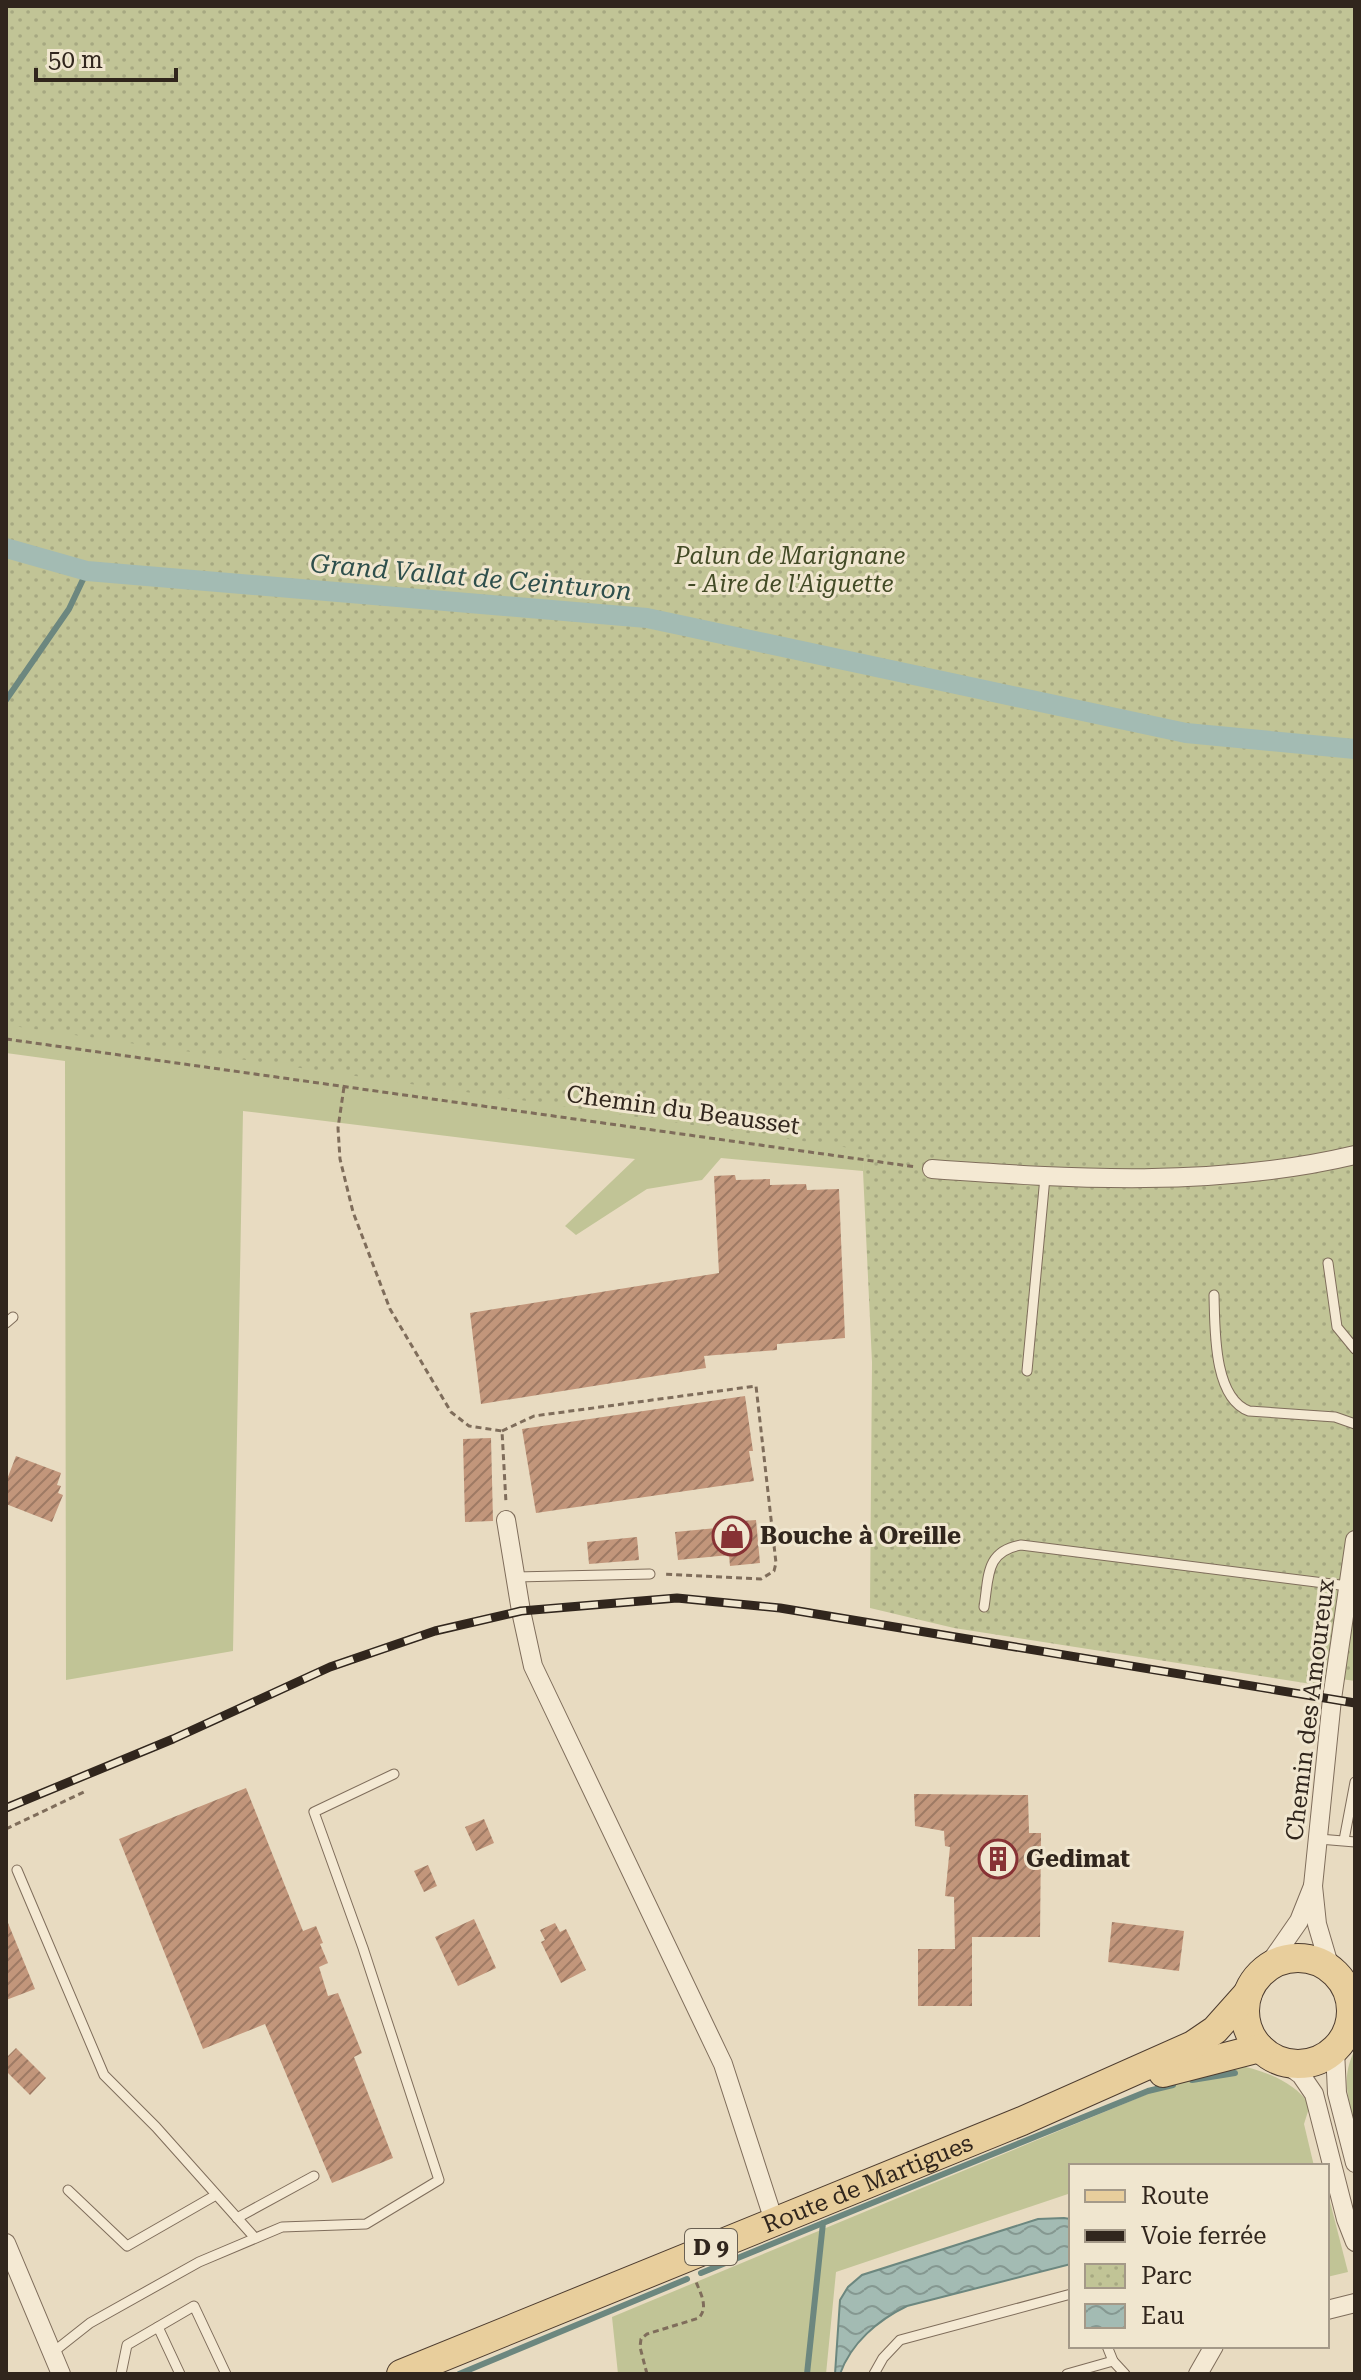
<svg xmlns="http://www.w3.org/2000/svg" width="1361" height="2380" font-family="'Roboto Serif',serif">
	<defs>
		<pattern id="park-dots" width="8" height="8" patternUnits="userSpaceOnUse" patternTransform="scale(2)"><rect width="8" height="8" fill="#c1c496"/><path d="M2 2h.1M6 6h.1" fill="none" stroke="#a6a881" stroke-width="1.8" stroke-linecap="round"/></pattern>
		<pattern id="water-waves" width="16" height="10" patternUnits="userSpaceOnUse" patternTransform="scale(2)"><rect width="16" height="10" fill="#a3bbb3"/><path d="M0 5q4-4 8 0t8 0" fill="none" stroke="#859891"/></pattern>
		<pattern id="building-hatch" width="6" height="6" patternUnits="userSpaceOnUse" patternTransform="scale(2)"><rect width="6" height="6" fill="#c2967b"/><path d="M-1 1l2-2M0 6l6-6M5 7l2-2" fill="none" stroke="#9e7a64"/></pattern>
	</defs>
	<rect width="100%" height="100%" fill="#e8dbc1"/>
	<g fill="#c1c496">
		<path d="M6 561 1176 744 865 1151 863 1171 721 1158 702 1180 647 1189 576 1235 565 1226 635 1159 243 1111 233 1651 66 1680 65 1061 6 1053Z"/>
		<path d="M1355 2049V2117L1352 2118C1347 2089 1342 2077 1355 2049Z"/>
		<path d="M1233 2064C1262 2070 1293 2080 1310 2105L1304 2124 1314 2166H1071V2193L836 2272 826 2374H618L612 2317 1186 2078Z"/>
		<path d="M1327 2190 1348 2272 1327 2277Z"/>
	</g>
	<path fill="url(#park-dots)" d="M6 6H1355V1681L1341 1679 1324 1686 954 1628 870 1608 872 1362 863 1171 864 1150 6 1025Z"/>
	<path fill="url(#water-waves)" stroke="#6c877f" stroke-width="2" d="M1064 2218 1071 2219V2264L907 2306C878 2320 851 2343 840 2374H835L840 2300 848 2287 862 2275 1038 2219Z"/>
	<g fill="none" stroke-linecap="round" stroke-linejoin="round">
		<g stroke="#6c877f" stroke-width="6">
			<path d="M6 700 69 609 87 571"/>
			<path d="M1192 2080 1235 2073"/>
			<path d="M701 2273 823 2223"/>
			<path d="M459 2374 687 2279"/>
			<path d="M807 2374 823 2223 1148 2091 1173 2085"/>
		</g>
		<path stroke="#a3bbb3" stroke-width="20" d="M6 548 87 571 647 618 1186 733 1355 749"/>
	</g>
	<g fill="url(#building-hatch)">
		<path d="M735 1175 736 1180 770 1179V1185L806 1184 807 1190 839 1189 845 1338 777 1344V1350L704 1356 706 1368 481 1404 470 1313 719 1273 714 1176Z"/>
		<path d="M745 1396 753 1451H749L754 1481 536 1513 522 1429Z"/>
		<path d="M491 1438 493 1521 465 1522 463 1439Z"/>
		<path d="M16 1456 61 1473 57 1485 61 1486 58 1493 63 1495 52 1522 6 1504V1482Z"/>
		<path d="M756 1520 760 1563 730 1566 729 1555 678 1560 675 1532 727 1527V1522Z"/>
		<path d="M637 1537 639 1560 589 1564 587 1542Z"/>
		<path d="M246 1788 303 1931 316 1926 323 1943 320 1944 328 1963 319 1967 328 1996 338 1993 362 2053 354 2057 393 2158 332 2183 265 2024 203 2049 119 1839Z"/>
		<path d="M914 1794 1028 1795 1029 1833H1041L1040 1937H972V2006H918V1949H955L954 1897 945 1896 950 1847 945 1846 944 1831 915 1826Z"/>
		<path d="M484 1819 494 1843 476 1851 465 1827Z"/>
		<path d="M428 1865 437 1886 424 1892 414 1871Z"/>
		<path d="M6 1918 35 1989 6 2000Z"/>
		<path d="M474 1919 496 1968 458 1986 435 1937Z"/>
		<path d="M1112 1922 1184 1931 1179 1971 1108 1962Z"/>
		<path d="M555 1923 560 1932 566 1929 586 1970 561 1983 541 1942 545 1940 540 1930Z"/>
		<path d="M16 2048 46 2078 30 2095 6 2071V2058Z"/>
	</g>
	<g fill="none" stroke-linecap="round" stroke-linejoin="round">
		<defs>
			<g id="lane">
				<path d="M1328 1263 1337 1327 1355 1349"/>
				<path d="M1214 1295C1215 1328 1213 1398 1249 1411L1335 1417 1355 1424"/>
				<path d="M6 1323 13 1317"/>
				<path d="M1027 1371 1045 1177"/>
				<path d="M515 1577 650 1574"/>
				<path d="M984 1607C989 1577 985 1551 1021 1545L1348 1586"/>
				<path d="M1319 1839 1355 1842"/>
				<path d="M1344 1840 1355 1782"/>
				<path d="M17 1870 104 2075 156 2127 255 2238"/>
				<path d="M68 2190 127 2246 216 2195"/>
				<path d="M237 2218 314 2176"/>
				<path d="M158 2327 180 2374"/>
				<path d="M1107 2346 1113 2361 1125 2374"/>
				<path d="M52 2353 90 2323 199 2262 282 2227 366 2224 439 2180 363 1948 314 1812 394 1774"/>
				<path d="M121 2374 127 2345 194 2306 226 2374"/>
				<path d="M874 2374 883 2358 900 2340 1071 2294"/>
				<path d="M1067 2374 1113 2361"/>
			</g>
			<g id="street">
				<path d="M932 1169C1073 1179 1216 1188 1355 1155"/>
				<path d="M506 1520 521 1611 533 1666 723 2064 774 2221"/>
				<path d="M1313 1886 1332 1699 1355 1540"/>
				<path d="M1267 1967 1299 1921 1313 1886 1317 1924 1330 1968"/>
				<path d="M1335 2050 1337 2093 1355 2163"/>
				<path d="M1283 2062 1301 2075 1314 2094 1346 2219 1355 2242"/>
				<path d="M6 2243 61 2374"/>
				<path d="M1327 2310 1355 2303"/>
				<path d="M1198 2374 1214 2346"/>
			</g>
			<g id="primary">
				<circle cx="1298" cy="2011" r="53"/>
				<path d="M1163 2073 1260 2048"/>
				<path id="s1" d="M401 2374 1022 2121 1193 2045 1215 2030 1248 1993"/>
			</g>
		</defs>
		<use href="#lane" stroke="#7f6d5b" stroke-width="11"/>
		<use href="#street" stroke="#7f6d5b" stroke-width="20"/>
		<use href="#primary" stroke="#4d3c2f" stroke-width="30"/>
		<g stroke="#7f6d5b" stroke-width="3" stroke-dasharray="6 4" stroke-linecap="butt">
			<path d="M6 1039 916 1167"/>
			<path d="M344 1087 338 1128 340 1159 353 1212 390 1309 451 1412 469 1426 502 1431 506 1503"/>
			<path d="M502 1431 534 1416 756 1386 776 1563 774 1571 761 1579 663 1574"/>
			<path d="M6 1829 86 1791"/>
			<path d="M647 2374 640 2347 641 2339 647 2334 699 2318C709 2306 700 2293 695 2279"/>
		</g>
		<use href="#lane" stroke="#f4e9d3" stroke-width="9"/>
		<use href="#street" stroke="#f4e9d3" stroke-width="18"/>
		<use href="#primary" stroke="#e8ce9c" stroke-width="28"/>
		<defs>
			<path id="rail" d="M6 1808 173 1739 330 1667 435 1631 521 1611 677 1598 780 1608 1355 1703"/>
		</defs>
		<use href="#rail" stroke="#31261d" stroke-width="9"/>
		<use href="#rail" stroke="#f0e6cf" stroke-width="6" stroke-dasharray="18" stroke-linecap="butt"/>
	</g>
	<defs>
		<symbol id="shop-ring" viewBox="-11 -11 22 22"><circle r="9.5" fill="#f0e6cf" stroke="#873235" stroke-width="1.5"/><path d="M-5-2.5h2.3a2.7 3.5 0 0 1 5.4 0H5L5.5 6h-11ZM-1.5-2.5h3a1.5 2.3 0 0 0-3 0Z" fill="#873235"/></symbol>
		<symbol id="building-ring" viewBox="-11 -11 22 22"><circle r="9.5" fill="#f0e6cf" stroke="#873235" stroke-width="1.5"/><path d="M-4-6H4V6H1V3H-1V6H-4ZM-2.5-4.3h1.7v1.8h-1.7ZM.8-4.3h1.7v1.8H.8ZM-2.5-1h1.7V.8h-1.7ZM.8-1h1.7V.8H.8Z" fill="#873235"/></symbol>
	</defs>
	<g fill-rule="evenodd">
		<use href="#shop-ring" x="710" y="1514" width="44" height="44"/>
		<use href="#building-ring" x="976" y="1837" width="44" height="44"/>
	</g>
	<g text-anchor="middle" stroke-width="6" stroke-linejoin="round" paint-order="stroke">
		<rect fill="#f0e6cf" stroke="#6a6052" stroke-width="2" x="685" y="2229" width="52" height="36" rx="6"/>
		<g font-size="22" font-weight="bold" fill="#31261d">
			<text x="711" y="2255">D 9</text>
		</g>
		<g font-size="24" font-style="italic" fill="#434b26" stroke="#f0e6cf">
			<text x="790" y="564">Palun de Marignane<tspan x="790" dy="28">- Aire de l'Aiguette</tspan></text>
		</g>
		<g font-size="24" fill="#31261d" stroke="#f0e6cf">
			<text transform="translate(683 1110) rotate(8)" y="8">Chemin du Beausset</text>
			<text transform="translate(1310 1710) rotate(-83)" y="8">Chemin des Amoureux</text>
			<text dy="8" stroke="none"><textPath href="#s1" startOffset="504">Route de Martigues</textPath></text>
		</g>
		<g font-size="24" font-weight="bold" fill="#31261d" stroke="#f0e6cf" text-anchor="start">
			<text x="760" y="1544">Bouche à Oreille</text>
			<text x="1026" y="1867">Gedimat</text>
		</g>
		<g font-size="26" font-style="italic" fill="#2e4f4c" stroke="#f0e6cf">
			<text transform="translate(471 577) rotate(5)" y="9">Grand Vallat de Ceinturon</text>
		</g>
	</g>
	<rect width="1361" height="2380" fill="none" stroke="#31261d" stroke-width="16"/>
	<rect x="1069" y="2164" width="260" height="184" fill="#f0e6cf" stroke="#a49988" stroke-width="2"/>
	<rect x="1085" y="2190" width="40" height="12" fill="#e8ce9c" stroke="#a49988" stroke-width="2"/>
	<text x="1141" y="2204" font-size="24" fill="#31261d">Route</text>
	<rect x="1085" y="2230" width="40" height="12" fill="#31261d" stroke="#a49988" stroke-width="2"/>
	<text x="1141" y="2244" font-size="24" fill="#31261d">Voie ferrée</text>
	<rect x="1085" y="2264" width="40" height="24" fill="url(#park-dots)" stroke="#a49988" stroke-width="2"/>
	<text x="1141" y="2284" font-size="24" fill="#31261d">Parc</text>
	<rect x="1085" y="2304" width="40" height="24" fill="url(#water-waves)" stroke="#a49988" stroke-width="2"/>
	<text x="1141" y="2324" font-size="24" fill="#31261d">Eau</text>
	<path d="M36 68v12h140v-12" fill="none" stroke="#31261d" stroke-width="4"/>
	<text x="48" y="68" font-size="24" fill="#31261d" stroke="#f0e6cf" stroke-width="6" paint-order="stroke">50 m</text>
</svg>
